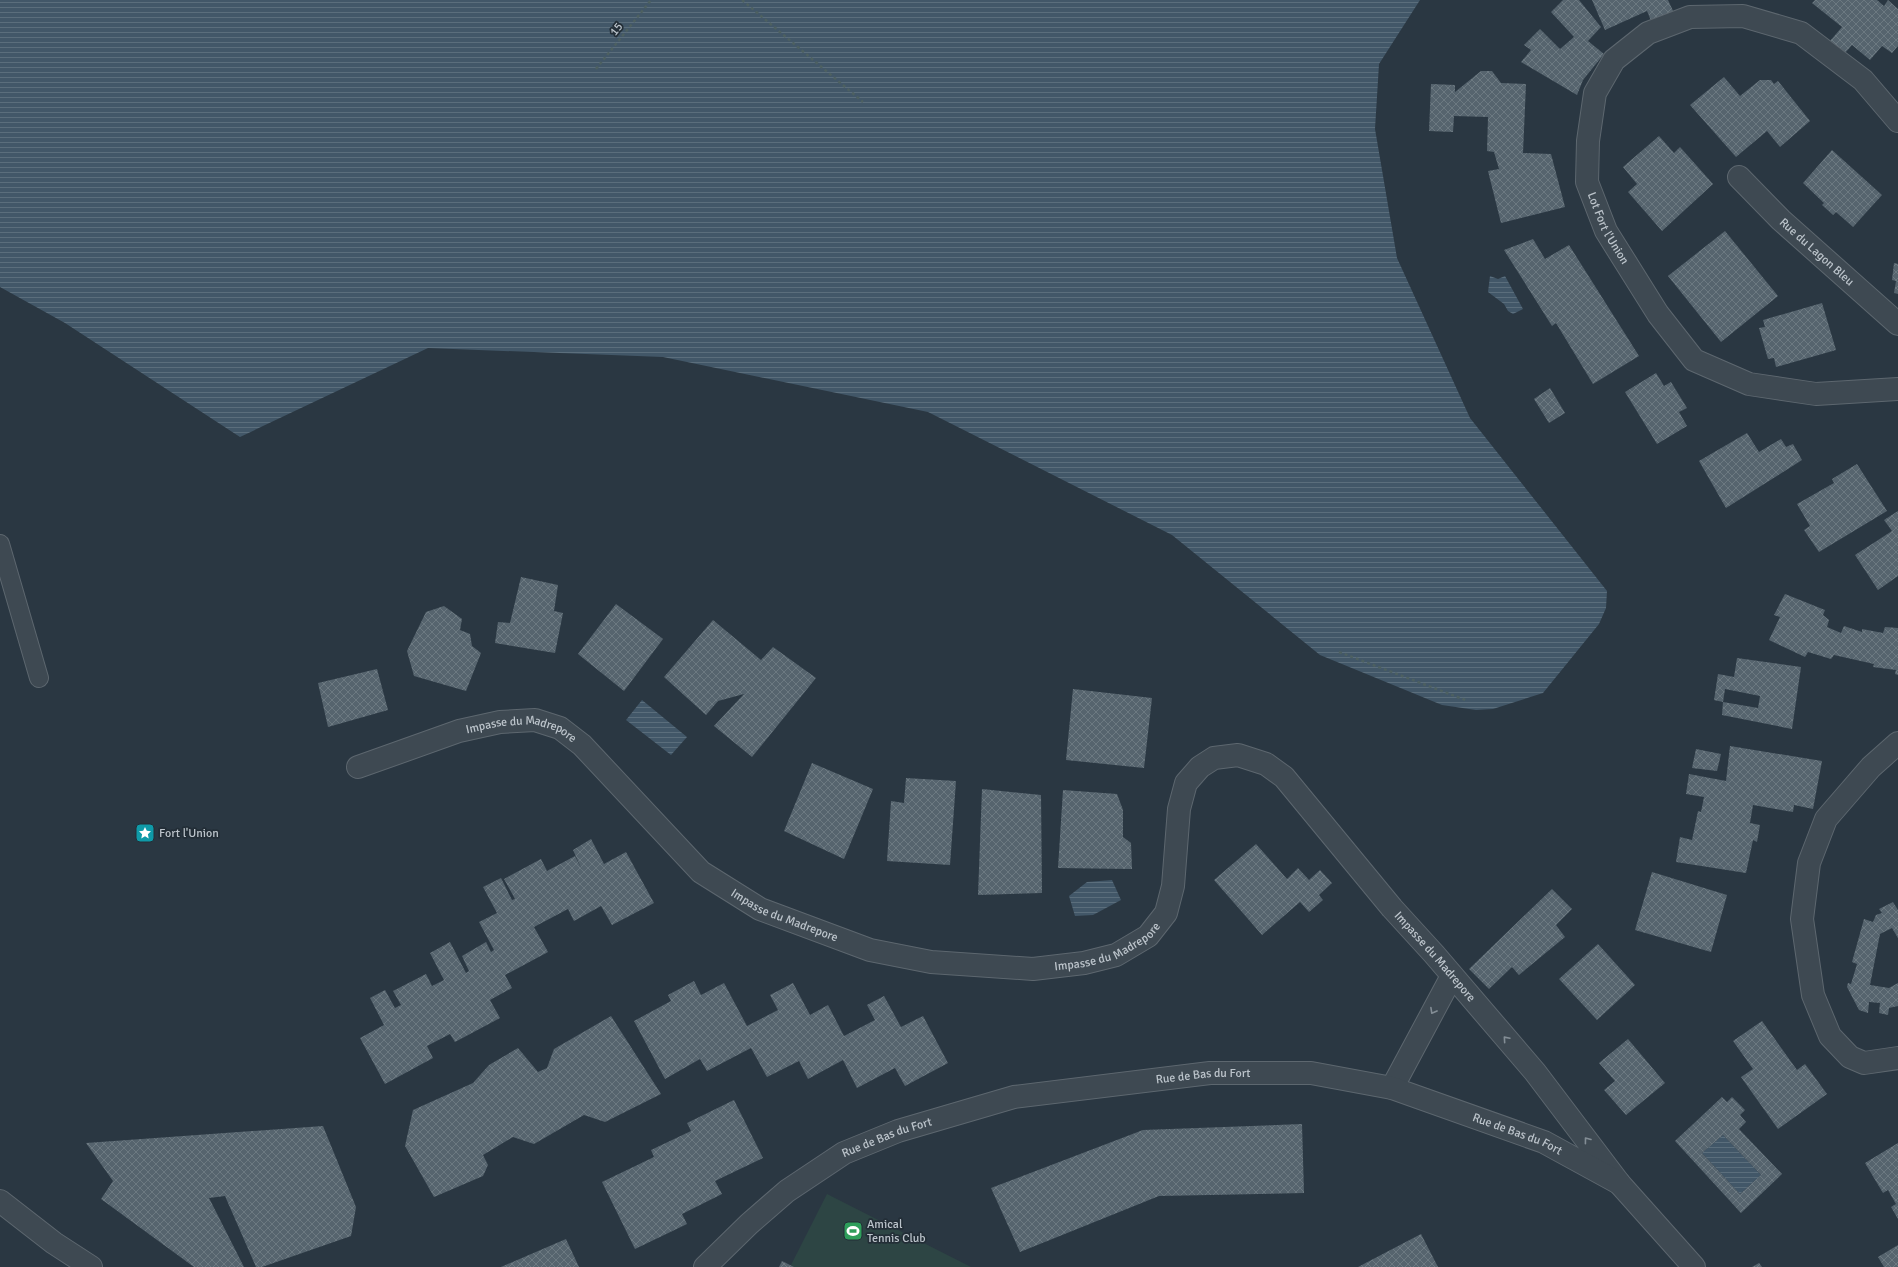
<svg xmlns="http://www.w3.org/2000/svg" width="1898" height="1267" font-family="Signika,sans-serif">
	<defs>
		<pattern id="water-rules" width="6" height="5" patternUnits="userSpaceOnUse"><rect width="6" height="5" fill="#425768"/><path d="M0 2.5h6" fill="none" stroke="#5b6e7c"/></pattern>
		<pattern id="building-cross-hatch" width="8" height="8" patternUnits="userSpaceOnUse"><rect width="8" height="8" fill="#56646e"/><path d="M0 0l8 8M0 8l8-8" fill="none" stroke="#6c7981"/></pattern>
	</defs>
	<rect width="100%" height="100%" fill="#2a3742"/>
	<path fill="#2d4544" d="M827 1194 971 1267H790Z"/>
	<g fill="url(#water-rules)">
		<path d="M0 0H1420L1379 64 1375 129 1397 258 1470 418 1607 591 1606 608 1599 624 1543 693 1493 709 1476 710 1442 705 1320 655 1172 535 928 412 663 357 428 348 240 437 65 323 0 287Z"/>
		<path d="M1490 276 1498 279 1505 276 1523 309 1513 314 1508 311 1504 304 1488 292Z"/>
		<path d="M642 700 687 737 671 755 626 720Z"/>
		<path d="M1112 880 1121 900 1093 915 1075 916 1069 896 1087 882Z"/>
		<path d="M1723 1135 1761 1175 1740 1194 1702 1153Z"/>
	</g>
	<g fill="url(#building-cross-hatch)" fill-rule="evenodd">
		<path d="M1563 0H1579L1601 27 1588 41 1604 54 1583 80 1577 95 1521 62 1531 50 1524 45 1540 29 1560 49 1574 37 1551 12Z"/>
		<path d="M1592 0H1668L1674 13 1652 23 1647 11 1605 30Z"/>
		<path d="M1815 0H1877L1884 6 1888 0 1898 9V46L1892 53 1882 46 1870 60 1852 45 1845 53 1830 41 1842 27 1812 3Z"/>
		<path d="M1481 71H1492L1501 83 1526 84 1523 153 1551 154 1565 207 1501 223 1488 171 1499 169 1494 152 1487 151 1488 117 1454 116 1453 132 1429 131 1431 84 1455 85V92Z"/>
		<path d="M1724 77 1740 96 1760 80H1771L1774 84 1778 81 1810 121 1780 147 1767 131 1736 157 1690 105Z"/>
		<path d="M1659 136 1674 153 1680 147 1713 184 1662 231 1628 192 1637 184 1623 167Z"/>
		<path d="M1832 150 1882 195 1853 227 1836 212 1833 215 1822 205 1824 203 1803 183Z"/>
		<path d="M1725 231 1778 296 1721 342 1668 276Z"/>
		<path d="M1533 239 1545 259 1569 245 1639 356 1593 384 1556 323 1552 326 1504 250Z"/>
		<path d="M1894 263 1898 264V294L1894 293 1896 281 1892 280Z"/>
		<path d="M1822 303 1836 350 1776 367 1774 358 1768 359 1759 328 1765 327 1763 320Z"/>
		<path d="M1656 373 1664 386 1671 382 1687 408 1679 412 1687 426 1657 444 1625 392Z"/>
		<path d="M1550 388 1565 413 1549 423 1534 399Z"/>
		<path d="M1747 433 1759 452 1781 439 1786 447 1793 444 1802 460 1726 508 1699 461Z"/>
		<path d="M1857 464 1887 511 1819 552 1804 530 1810 526 1797 504 1834 483 1832 479Z"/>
		<path d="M1898 511V576L1878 590 1855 555 1892 531 1884 520Z"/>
		<path d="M521 577 558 585 554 611 563 613 555 653 495 643 498 622 510 623Z"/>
		<path d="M1785 594 1825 610 1823 615 1829 620 1827 627 1841 633 1844 626 1862 632V629L1883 633 1885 627 1898 628V675L1895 674 1896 670 1873 667 1874 664 1834 655 1831 659 1808 652 1805 657 1769 640 1780 617 1774 615Z"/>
		<path d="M616 604 663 639 624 691 578 654Z"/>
		<path d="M444 606 462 619 460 630 470 634 472 646 481 653 466 691 414 676 407 651 426 612Z"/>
		<path d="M713 620 761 660 773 647 816 678 752 757 714 726 744 694 718 701 706 715 664 677Z"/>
		<path d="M1737 658 1801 667 1792 729 1722 715 1723 702 1714 700 1718 674 1734 677ZM1725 689 1760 696 1758 708 1723 702Z"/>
		<path d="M377 669 388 710 328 727 318 683Z"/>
		<path d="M1073 689 1152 698 1144 768 1066 760Z"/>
		<path d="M1730 746 1822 761 1813 809 1794 805 1793 812 1753 805 1750 823 1760 825 1757 842 1753 840 1746 873 1676 862 1680 837 1692 840 1698 811 1701 812 1704 797 1686 794 1689 774 1726 781Z"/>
		<path d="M1696 749 1721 754 1717 771 1692 768Z"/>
		<path d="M812 763 873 789 844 859 784 831Z"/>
		<path d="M906 778 956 781 950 865 887 861 891 801 904 803Z"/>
		<path d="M982 789 1041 795 1042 893 978 895Z"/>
		<path d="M1063 790 1117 794 1123 810V837L1131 843 1132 869 1058 868Z"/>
		<path d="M591 839 604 864 626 852 654 903 612 925 601 906 574 921 568 909 534 927 548 952 505 975 512 988 490 1000 500 1018 455 1042 450 1034 427 1046 433 1058 385 1084 360 1038 384 1025 370 998 385 990 395 1008 401 1005 393 991 426 974 432 986 444 980 430 953 450 942 466 973 469 971 462 956 486 942 491 952 494 950 479 922 497 913 483 887 501 878 512 900 515 899 504 879 541 859 547 871 575 856 582 870 573 850Z"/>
		<path d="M1256 844 1287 879 1298 868 1309 880 1320 870 1332 883 1319 895 1323 900 1309 912 1300 902 1262 935 1214 880Z"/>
		<path d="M1652 872 1727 895 1711 952 1635 930Z"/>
		<path d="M1552 889 1572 909 1556 925 1565 937 1519 975 1512 967 1489 989 1469 969Z"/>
		<path d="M1893 902 1898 910V938L1892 928 1880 934 1870 985 1889 988 1898 983V1006L1889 1008 1888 1015 1879 1013 1880 1003 1869 1002 1868 1013 1859 1010 1847 987 1848 983 1851 984 1857 964 1852 962 1864 919 1873 922 1876 915 1882 913 1879 909Z"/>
		<path d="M1598 944 1635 985 1597 1020 1559 979Z"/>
		<path d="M694 981 701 995 724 983 747 1026 778 1010 770 995 793 983 810 1015 828 1005 844 1036 875 1020 867 1005 884 996 901 1027 923 1016 948 1063 905 1086 895 1068 857 1088 843 1060 808 1079 799 1061 767 1077 751 1048 707 1071 700 1059 665 1079 634 1021 671 1001 668 995Z"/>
		<path d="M611 1016 661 1094 605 1122 584 1115 534 1144 513 1137 483 1155 488 1165 483 1176 434 1197 405 1146 413 1110 473 1083 489 1065 518 1048 538 1072 547 1068 554 1049Z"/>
		<path d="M1762 1021 1797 1070 1805 1064 1827 1094 1778 1129 1741 1077 1753 1069 1733 1041Z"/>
		<path d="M1628 1039 1665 1083 1626 1115 1604 1090 1615 1081 1599 1063Z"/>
		<path d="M1722 1097 1727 1102 1732 1097 1745 1110 1740 1115 1746 1122 1739 1129 1782 1174 1741 1213 1675 1141ZM1723 1135 1761 1175 1740 1194 1702 1153Z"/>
		<path d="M734 1100 763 1158 715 1181 722 1194 682 1214 687 1224 635 1249 602 1182 654 1157 651 1150 691 1131 687 1123Z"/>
		<path d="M1302 1124 1304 1193 1159 1196 1020 1252 991 1188 1143 1130Z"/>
		<path d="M323 1126 356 1207 351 1236 262 1267H256L225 1196 209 1198 244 1267H194L101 1199 113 1181 86 1143Z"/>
		<path d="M1898 1143V1219L1891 1207 1896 1204 1888 1190 1883 1193 1865 1163Z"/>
		<path d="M1421 1234 1438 1267H1358Z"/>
		<path d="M566 1239 579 1267H501Z"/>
		<path d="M1898 1245V1267H1884L1878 1257Z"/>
		<path d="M782 1261 794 1267H779Z"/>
		<path d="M1759 1263 1762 1267H1752Z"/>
	</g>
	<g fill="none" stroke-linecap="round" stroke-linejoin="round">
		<defs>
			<path id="lane" d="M0 544 39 678"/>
			<g id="street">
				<path id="s1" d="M1898 121 1863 80 1801 33 1743 16 1690 17 1648 33 1614 60 1595 93 1588 141 1587 182 1606 231 1658 314 1694 360 1749 384 1816 394 1898 389"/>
				<path id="s2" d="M1739 177 1781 220 1898 324"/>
				<path d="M1898 743 1871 767 1826 819 1809 863 1802 919 1813 995 1830 1036 1850 1057 1864 1063 1898 1058"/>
				<path id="s3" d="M358 767 459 731 500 722 535 720 560 728 582 745 701 872 760 909 870 950 931 962 1033 969 1084 963 1116 955 1148 936 1166 913 1173 886 1179 809 1186 783 1200 767 1214 758 1238 755 1266 764 1284 777 1392 908 1434 954 1535 1072 1619 1183"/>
				<path d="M1392 1088 1452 976"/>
				<path d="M0 1201 54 1243 91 1267"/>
				<path id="s4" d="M705 1267 749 1224 787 1191 844 1153 898 1131 1014 1097 1210 1073H1311L1392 1088 1544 1142 1619 1183 1694 1267"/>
			</g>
		</defs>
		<use href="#lane" stroke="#5d676f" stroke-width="20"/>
		<use href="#street" stroke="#5d676f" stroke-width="24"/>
		<g stroke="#4d6061" stroke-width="2.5" stroke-dasharray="3 3" stroke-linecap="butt">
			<path d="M742 0 863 102"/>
			<path d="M596 69 651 0"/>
			<path d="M1339 652 1468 701"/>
		</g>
		<use href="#lane" stroke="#3e4952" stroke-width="18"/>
		<use href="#street" stroke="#3e4952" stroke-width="22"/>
	</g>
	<defs><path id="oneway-chevron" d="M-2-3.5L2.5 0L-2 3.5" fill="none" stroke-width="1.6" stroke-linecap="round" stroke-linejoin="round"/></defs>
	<g stroke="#838d95">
		<use href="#oneway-chevron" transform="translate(1433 1011) rotate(119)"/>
		<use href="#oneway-chevron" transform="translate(1506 1039) rotate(-131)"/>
		<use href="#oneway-chevron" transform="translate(1587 1140) rotate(-127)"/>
	</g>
	<defs>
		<symbol id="sight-square" viewBox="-11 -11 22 22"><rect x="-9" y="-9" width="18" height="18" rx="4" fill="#0f9aa8" stroke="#232e37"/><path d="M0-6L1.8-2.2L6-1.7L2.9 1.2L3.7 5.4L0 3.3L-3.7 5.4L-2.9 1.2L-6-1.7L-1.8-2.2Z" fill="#fff"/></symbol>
		<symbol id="stadium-square" viewBox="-11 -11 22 22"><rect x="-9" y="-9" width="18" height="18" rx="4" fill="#2e9e5b" stroke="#232e37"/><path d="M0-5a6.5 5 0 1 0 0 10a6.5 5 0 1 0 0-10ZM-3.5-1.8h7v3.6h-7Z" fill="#fff"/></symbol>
	</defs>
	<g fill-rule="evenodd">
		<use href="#sight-square" x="134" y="822" width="22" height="22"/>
		<use href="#stadium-square" x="842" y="1220" width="22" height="22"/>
	</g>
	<g text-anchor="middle" stroke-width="3.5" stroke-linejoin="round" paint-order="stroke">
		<g font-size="12" fill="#bcc4cb" stroke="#232e37">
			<text transform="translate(616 29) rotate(-52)" y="4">15</text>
			<text dy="4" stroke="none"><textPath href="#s1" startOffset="512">Lot Fort l'Union</textPath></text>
			<text dy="4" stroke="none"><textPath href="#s2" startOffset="108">Rue du Lagon Bleu</textPath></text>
			<text dy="4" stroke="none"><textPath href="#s3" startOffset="172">Impasse du Madrepore</textPath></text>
			<text dy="4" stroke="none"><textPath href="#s3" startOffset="507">Impasse du Madrepore</textPath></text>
			<text dy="4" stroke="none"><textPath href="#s3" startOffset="843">Impasse du Madrepore</textPath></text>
			<text dy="4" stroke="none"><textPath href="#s3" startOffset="1395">Impasse du Madrepore</textPath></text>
			<text dy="4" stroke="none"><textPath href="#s4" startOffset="550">Rue de Bas du Fort</textPath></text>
			<text dy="4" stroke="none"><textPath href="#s4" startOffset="874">Rue de Bas du Fort</textPath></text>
			<text dy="4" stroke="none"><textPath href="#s4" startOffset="226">Rue de Bas du Fort</textPath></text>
		</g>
		<g font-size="12" fill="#bcc4cb" stroke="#232e37" text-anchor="start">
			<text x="159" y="837">Fort l'Union</text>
			<text x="867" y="1228">Amical<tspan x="867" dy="14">Tennis Club</tspan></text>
		</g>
	</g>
</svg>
